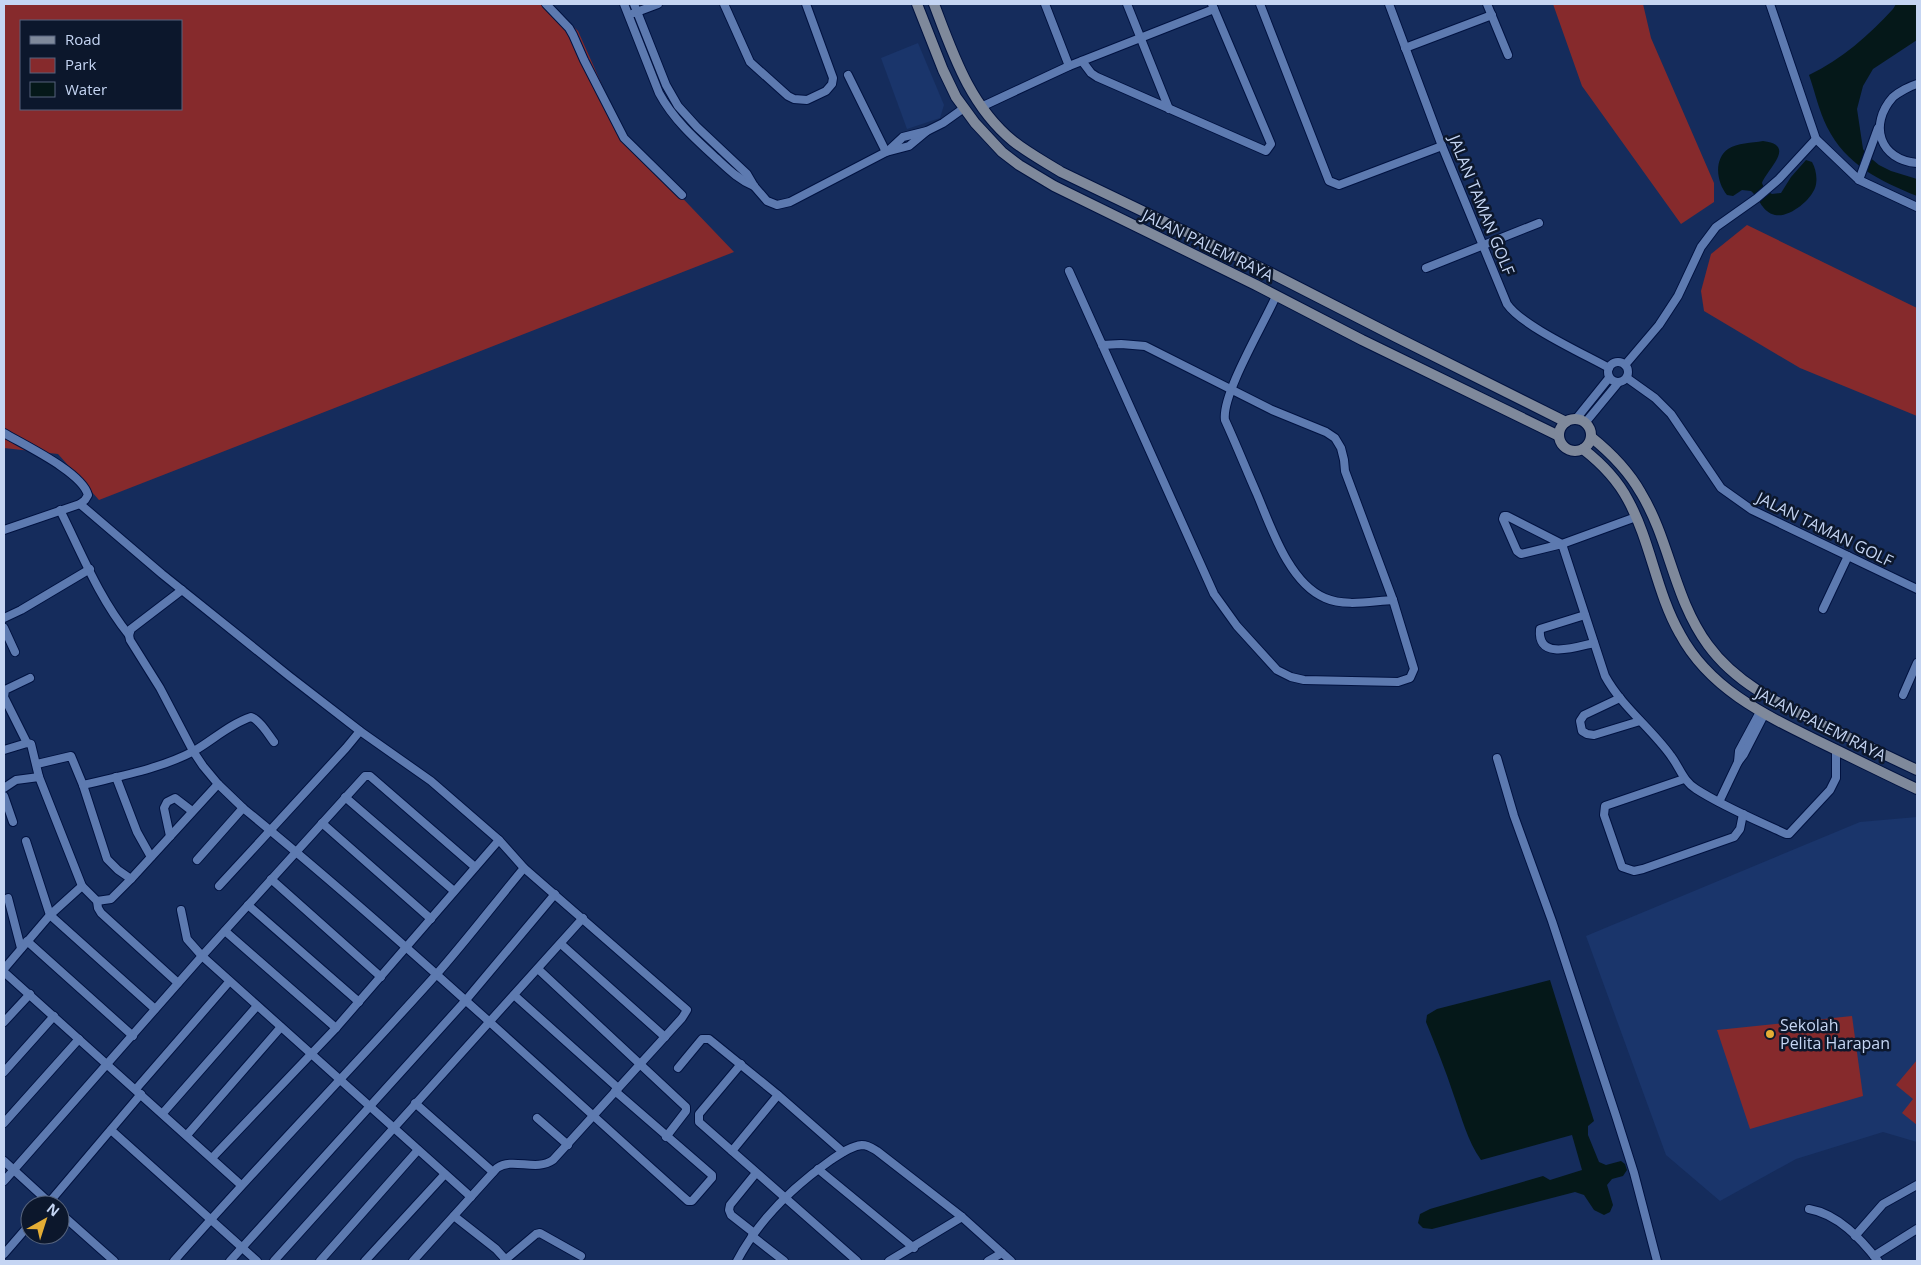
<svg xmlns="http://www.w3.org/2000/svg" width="1921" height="1265" font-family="'Open Sans',sans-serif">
	<rect width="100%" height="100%" fill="#152c5c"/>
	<g fill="#1a356b">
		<path d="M918 43 944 105 940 118 907 129 881 58Z"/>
		<path d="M1917 817V1142L1883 1132 1796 1159 1720 1201 1666 1155 1586 936 1860 822Z"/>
	</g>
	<g fill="#862a2c" fill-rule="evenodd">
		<path d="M4 4H549L578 31 626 139 734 252 99 500 58 454 4 448ZM21 21H181V109H21Z"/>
		<path d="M1553 4H1643L1651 38 1714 183V202L1681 224 1582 86Z"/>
		<path d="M1747 225 1917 308V416L1800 368 1704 311 1701 291 1711 254Z"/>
		<path d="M1852 1016 1863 1096 1750 1129 1717 1030Z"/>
		<path d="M1917 1060V1125L1902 1113 1913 1099 1896 1085Z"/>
	</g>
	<g fill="#051819">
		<path d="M1896 4H1917V40L1873 69 1863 86 1857 109 1863 149 1867 155 1879 165 1891 171 1917 179V196C1880 181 1846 165 1827 127 1819 111 1815 92 1809 75 1842 59 1868 36 1893 9Z"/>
		<path d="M1763 141C1797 145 1768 168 1762 183L1765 190 1772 194 1781 193 1791 177 1806 160 1812 162C1816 169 1818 180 1815 188 1810 201 1789 218 1775 215 1762 212 1760 199 1751 191L1742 190 1733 196 1727 195C1717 183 1713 160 1728 149 1737 143 1752 143 1763 141Z"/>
		<path d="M1550 980 1594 1121 1588 1126V1135L1599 1162 1606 1165 1621 1161 1625 1164 1627 1170 1623 1176 1612 1179 1607 1185 1613 1205 1610 1212 1604 1215 1594 1210 1584 1195 1575 1192 1432 1229 1423 1228 1418 1223 1420 1214 1430 1209 1543 1176 1550 1180 1582 1170 1572 1135 1481 1160C1467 1140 1462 1118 1454 1096 1446 1071 1436 1047 1426 1022L1427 1015 1437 1009Z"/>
	</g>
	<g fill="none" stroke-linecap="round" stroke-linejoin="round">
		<defs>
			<g id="street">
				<path d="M546 4 569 28 573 35 584 60 624 138 682 195"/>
				<path d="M624 4 659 93C673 119 694 138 716 158 728 169 739 180 754 186"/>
				<path d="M634 4 666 85 678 106 697 127 747 174 754 186 767 201 777 205 790 202 886 152 909 146 927 131"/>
				<path d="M724 4 750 62 788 96 794 99 807 100 826 91 832 84 833 78 806 4"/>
				<path d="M1045 4 1069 66"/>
				<path d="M1127 4 1169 109"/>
				<path d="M1260 4 1329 181 1339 185 1442 146"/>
				<path d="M1389 4 1442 146 1507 304C1522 326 1584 354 1609 368"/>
				<path d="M1487 4 1508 55"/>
				<path d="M1770 4 1816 139 1859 180 1917 207"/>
				<path d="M634 13 658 4"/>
				<path d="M1405 48 1492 15"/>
				<path d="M1082 61 1091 73 1097 77 1266 151 1271 144 1214 9"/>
				<path d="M848 75 886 152"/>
				<path d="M1917 84C1910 86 1899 92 1893 97 1868 125 1880 160 1917 163"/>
				<path d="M981 107 1069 66 1214 9 1212 4"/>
				<path d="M888 151 903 137 927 131 943 123 964 108"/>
				<path d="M1859 180 1878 128"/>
				<path d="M1426 268 1539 223"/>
				<path d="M1069 271 1214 594 1237 626 1277 670 1291 677 1304 680 1398 682 1410 678 1414 669 1393 600 1345 471 1344 460 1341 448 1335 438 1326 432 1272 410 1145 346 1121 344 1102 345"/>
				<path d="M1276 296C1265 322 1221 395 1225 420 1236 444 1246 469 1257 494 1271 527 1289 583 1325 598 1345 607 1372 601 1393 600"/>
				<circle cx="1618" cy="372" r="10"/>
				<path d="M1625 365 1659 325 1678 296 1701 247 1716 227 1757 198 1779 179 1816 139"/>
				<path d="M1627 378 1655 398 1671 414 1721 488 1752 510 1917 589"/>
				<path d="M1576 419 1609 378"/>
				<path d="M1585 423 1618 383"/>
				<path d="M4 433C24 445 82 472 88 495L85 500 80 504 4 530"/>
				<path d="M80 504 162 574 289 676 360 731 431 781 499 840 524 868 687 1010 682 1018 553 1160C536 1172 513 1157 497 1168L413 1261"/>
				<path d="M60 510C81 552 99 598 129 635"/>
				<path d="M1636 517 1562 544 1521 554 1517 551 1503 519 1504 516H1507L1562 544 1605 676C1622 707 1651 728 1671 756 1680 768 1683 781 1696 789 1724 807 1756 820 1786 834H1789L1830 790 1836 778V750"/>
				<path d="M182 590 131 629 129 635 130 640 160 688 193 751 203 766 218 784 243 808C396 933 540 1069 688 1201H692L712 1178V1175L615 1091"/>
				<path d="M1823 609 1848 556"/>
				<path d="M1585 615 1540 629C1537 661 1576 647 1594 643"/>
				<path d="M4 618 21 610 90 569"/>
				<path d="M4 628 15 652"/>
				<path d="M30 678 5 690 4 697 27 743 31 744 39 777 82 886 97 901 98 908 101 913 178 983"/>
				<path d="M1903 695 1917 663"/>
				<path d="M1620 698 1584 715 1580 721 1582 731 1587 734 1594 735 1640 721"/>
				<path d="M4 750 27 743"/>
				<path d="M1497 758 1514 816 1552 921 1616 1116 1634 1173 1657 1261"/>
				<path d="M1738 762 1739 751 1760 712"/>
				<path d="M37 764 71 756 83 785 107 859 118 870 131 879"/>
				<path d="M116 777 137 832 151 857"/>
				<path d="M1684 779 1605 806 1604 815 1622 867 1634 871 1643 869 1734 837 1740 829 1743 814"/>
				<path d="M83 785C120 776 160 769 194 751 213 740 230 724 251 717 260 720 268 734 274 742"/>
				<path d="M4 788 16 780 39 777"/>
				<path d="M4 796 13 822"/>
				<path d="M345 797 454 891"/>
				<path d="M1719 802 1738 762 1744 754 1764 715"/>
				<path d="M322 823 431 919"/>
				<path d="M170 836 164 808 167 802 175 798 192 811"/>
				<path d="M26 841 50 915 155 1009"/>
				<path d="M197 860 243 808"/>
				<path d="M271 879 381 977"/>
				<path d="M219 886 346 748 360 731"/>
				<path d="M8 898 21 948"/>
				<path d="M97 901 111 899 131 879 218 784"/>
				<path d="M248 905 359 1002"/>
				<path d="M181 910 187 939 202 956 471 1197"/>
				<path d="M225 931 336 1028"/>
				<path d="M27 941 133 1036"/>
				<path d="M561 944 665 1037"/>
				<path d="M4 969 50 915 82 886"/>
				<path d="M538 969 686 1107V1111L666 1137"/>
				<path d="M4 972 241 1185"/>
				<path d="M514 995 618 1088"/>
				<path d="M4 1022 30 994"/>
				<path d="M741 1064 699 1114V1122L857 1261"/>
				<path d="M678 1068 702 1039H709L778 1095 843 1152"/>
				<path d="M4 1072 54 1016"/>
				<path d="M136 1089 229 982"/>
				<path d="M415 1103 493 1172"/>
				<path d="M163 1113 257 1006"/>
				<path d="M537 1118 568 1145"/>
				<path d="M4 1123 79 1039"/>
				<path d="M111 1130 257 1261"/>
				<path d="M187 1135 281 1027"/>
				<path d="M732 1151 778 1095"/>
				<path d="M212 1158 336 1028 499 840"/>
				<path d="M4 1161 52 1205"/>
				<path d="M818 1169 914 1248"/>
				<path d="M4 1181 202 956 365 776H370L475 867"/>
				<path d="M47 1205 141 1094"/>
				<path d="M1809 1209C1838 1214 1861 1239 1878 1261"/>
				<path d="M60 1213 114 1261"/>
				<path d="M454 1216 496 1249 506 1260"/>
				<path d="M754 1233 731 1215 729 1210 730 1205 756 1173"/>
				<path d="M752 1236 784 1261"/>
				<path d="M1855 1236 1883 1204 1917 1185"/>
				<path d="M4 1254 30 1224"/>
				<path d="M1874 1256 1917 1229"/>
				<path d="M174 1261C259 1164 349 1072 435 976 466 941 494 904 524 868"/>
				<path d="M230 1261 466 1000 555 894"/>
				<path d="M274 1261 583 918"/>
				<path d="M320 1261 418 1150"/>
				<path d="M365 1261 445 1174"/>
				<path d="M504 1261 536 1234 540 1233 581 1256"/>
				<path d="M737 1261C758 1221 794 1186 831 1160 840 1154 851 1146 862 1145 868 1145 872 1148 877 1151L962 1217 1011 1261"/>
				<path d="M889 1261 962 1217"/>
				<path d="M988 1261 1002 1253"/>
			</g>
			<g id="secondary">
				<path d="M917 4 943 70 956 97 975 123 1002 152 1019 165 1054 186 1256 285 1362 340 1559 436"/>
				<path d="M934 4C953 54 970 106 1013 141 1028 153 1045 162 1061 172L1263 269 1396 337 1566 422"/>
				<circle cx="1575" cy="435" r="16"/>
				<path d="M1591 437C1611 453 1628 470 1641 493 1670 541 1674 599 1708 645 1737 685 1782 705 1825 726 1856 741 1887 756 1917 770"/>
				<path d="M1583 449C1601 463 1617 479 1628 500 1651 542 1656 592 1680 634 1710 690 1767 716 1822 743 1853 758 1885 774 1917 789"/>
			</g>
		</defs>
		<use href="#street" stroke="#011240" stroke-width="10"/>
		<use href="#secondary" stroke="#011240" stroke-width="12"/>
		<use href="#street" stroke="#5d7ab0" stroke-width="8"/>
		<use href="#secondary" stroke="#7f899b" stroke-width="10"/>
	</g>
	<circle fill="#e4ad35" stroke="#0c172c" stroke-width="2" cx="1770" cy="1034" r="5"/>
	<g text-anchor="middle" stroke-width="5" stroke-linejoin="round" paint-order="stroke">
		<g font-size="16" fill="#c5d5f3" stroke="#0c172c">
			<text transform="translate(1482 205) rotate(68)" y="6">JALAN TAMAN GOLF</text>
			<text transform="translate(1208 245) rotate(26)" y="6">JALAN PALEM RAYA</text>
			<text transform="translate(1825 529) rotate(26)" y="6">JALAN TAMAN GOLF</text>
			<text transform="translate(1821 724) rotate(27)" y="6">JALAN PALEM RAYA</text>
		</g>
		<g font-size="16" fill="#c5d5f3" stroke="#0c172c" text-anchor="start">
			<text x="1780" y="1031">Sekolah<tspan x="1780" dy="18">Pelita Harapan</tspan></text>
		</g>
	</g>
	<rect width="1921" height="1265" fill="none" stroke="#c5d5f3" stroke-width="10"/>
	<rect x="20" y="20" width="162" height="90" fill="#0c172c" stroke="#56637c"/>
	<rect x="30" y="36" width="25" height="8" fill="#7f899b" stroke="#56637c"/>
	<text x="65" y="45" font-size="15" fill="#c5d5f3">Road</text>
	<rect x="30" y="58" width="25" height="15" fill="#862a2c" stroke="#56637c"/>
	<text x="65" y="70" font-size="15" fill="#c5d5f3">Park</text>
	<rect x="30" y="82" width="25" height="15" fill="#051819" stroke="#56637c"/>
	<text x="65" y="95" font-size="15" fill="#c5d5f3">Water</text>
	<g transform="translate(45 1220) rotate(39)"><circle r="24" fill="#0c172c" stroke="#56637c"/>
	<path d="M0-4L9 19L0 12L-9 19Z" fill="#e4ad35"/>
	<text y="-8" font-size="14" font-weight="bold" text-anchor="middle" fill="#c5d5f3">N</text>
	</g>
</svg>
